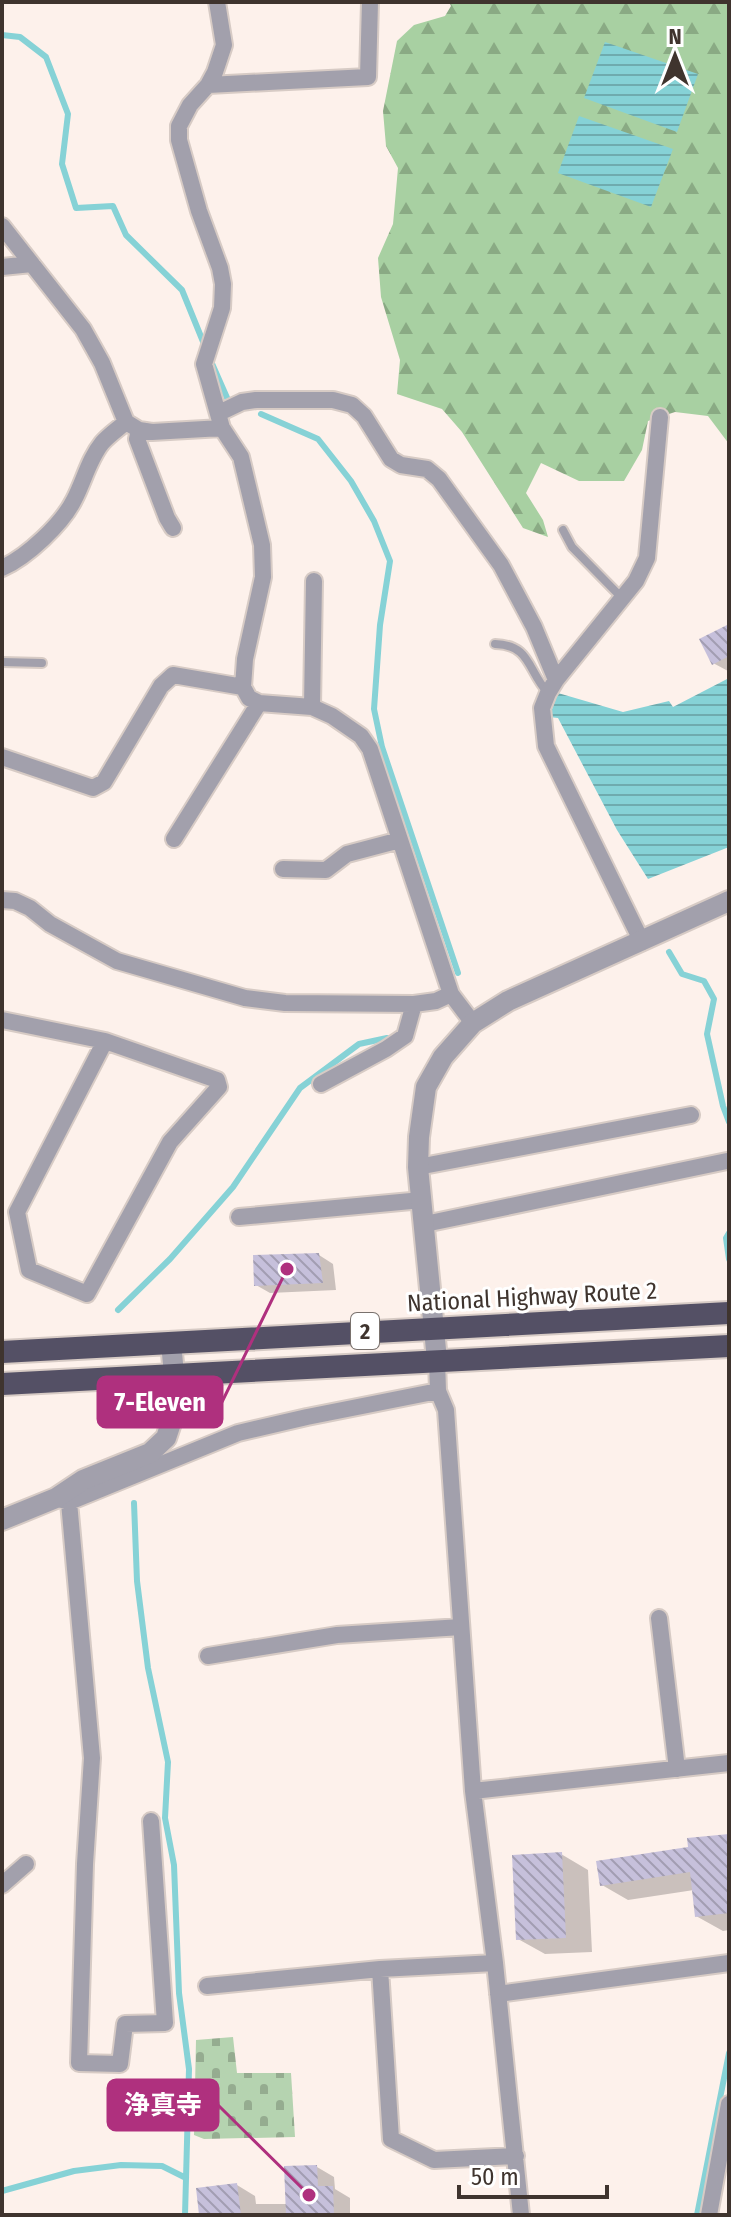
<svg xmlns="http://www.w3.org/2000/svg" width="731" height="2217" font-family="'Fira Sans Condensed','Noto Sans JP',sans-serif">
<defs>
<pattern id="forest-firs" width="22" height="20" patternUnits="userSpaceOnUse" patternTransform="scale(2)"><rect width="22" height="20" fill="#a8d0a2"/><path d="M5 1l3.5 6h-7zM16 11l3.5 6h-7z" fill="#8aaa84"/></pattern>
<pattern id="cemetery-stones" width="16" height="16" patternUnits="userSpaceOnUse" patternTransform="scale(2)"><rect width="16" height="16" fill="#b5d3b0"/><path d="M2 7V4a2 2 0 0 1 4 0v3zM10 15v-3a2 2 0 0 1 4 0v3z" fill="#95ac90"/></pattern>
<pattern id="water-rules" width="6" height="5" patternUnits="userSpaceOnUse" patternTransform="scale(2)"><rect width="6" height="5" fill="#86d2d6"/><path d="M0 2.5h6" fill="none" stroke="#6fabae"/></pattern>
<pattern id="building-back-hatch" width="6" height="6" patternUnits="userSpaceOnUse" patternTransform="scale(2)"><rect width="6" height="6" fill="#c6c0db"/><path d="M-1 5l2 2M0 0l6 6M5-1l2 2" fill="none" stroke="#a29db2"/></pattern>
</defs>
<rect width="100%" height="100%" fill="#fdf1eb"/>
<!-- forest -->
<path fill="url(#forest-firs)" d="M449,2H729V444L708,416L675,412L648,421L642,450L624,481H579L541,463L526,493L543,520L548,537L523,528L462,432L442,409L397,394L400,360L381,297L378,258L393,224L398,168L386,146L383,111L397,41L414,25L445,16L451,6Z"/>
<!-- cemetery -->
<path fill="url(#cemetery-stones)" d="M233,2037L237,2073H291L295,2137L204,2139L194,2135L196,2040Z"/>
<!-- water -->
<path fill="url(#water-rules)" d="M605,42L698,74L677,132L584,98Z
M579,116L673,149L651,207L558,173Z
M729,678V847L648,879L617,830L558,718L549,717L558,693L623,712L669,701L673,707Z"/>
<!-- shadow -->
<path fill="#0003" d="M729,627V671H728L713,663Z
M319,1255L333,1264L336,1290L270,1293L256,1285Z
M729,1836V1930L723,1931L696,1916L694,1890L628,1900L602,1885L690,1848Z
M561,1854L588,1870L592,1952L545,1954L518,1939Z
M317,2167L334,2177L335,2189L350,2198V2215H201L237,2185L255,2196L256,2204H287Z"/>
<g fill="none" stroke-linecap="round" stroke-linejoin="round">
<!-- stream -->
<path stroke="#86d2d6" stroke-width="6" d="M2,35L20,37L46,57L68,114L62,164L76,208L113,206L126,235L182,290L206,349
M210,359L228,400
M261,414L318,439L351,481L374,521L390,561L380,625L374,709L382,747L458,973
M669,952L682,974L704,981L714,999L707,1034L723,1106L729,1122
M729,1233L726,1238L729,1259
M118,1310L170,1259L233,1187L300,1088L359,1044L387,1038
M134,1503L137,1581L148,1668L168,1762L165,1818L174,1865L179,1993L189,2069L185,2215
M2,2191L74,2171L121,2165L162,2166L186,2178
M697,2215L729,2053"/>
</g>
<!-- building -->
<path fill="url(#building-back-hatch)" d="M729,624V656L712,665L699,639Z
M319,1253L323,1283L254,1286L253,1255Z
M729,1834V1913L695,1917L690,1872L600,1886L596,1861L688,1847L687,1838Z
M562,1852L566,1938L516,1940L512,1855Z
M317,2165L318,2186H333L334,2215H286L284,2166Z
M237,2183L241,2215H199L196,2188Z"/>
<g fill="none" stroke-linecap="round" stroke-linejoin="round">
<defs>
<path id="service" d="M563,530L572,547L622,598
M495,644C531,645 527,670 548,693
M2,662L42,663"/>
<path id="minor" d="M217,2L224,45L215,72L208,85L190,105L179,126V140L199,211L220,268L223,284L222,308L204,364L222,428L241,457L262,545L263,577L245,659L243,687L249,698L259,703L312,707L332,716L361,736L370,749L451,994L473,1023
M208,85L368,77L370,2
M2,226L83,329L102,363L126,422L139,430L152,432L222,428
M2,267L32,264
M219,413L242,402L256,400H333L352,405L364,416L391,459L401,465L427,469L439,479L501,565L534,627L556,680
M139,430L137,439L167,518L173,528
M2,568C27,557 62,524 74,500C84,481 89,459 102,443C109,435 118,429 126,422
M312,707L314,581
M2,757L93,788L104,782L161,686L173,675L243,687
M174,839L259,703
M283,869L326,870L347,854L400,840
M2,900L15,901L30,908L50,924L117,961L245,998L285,1003L414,1004L436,1001L451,994
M642,942L546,746L542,708L548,693L556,680L636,581L647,558L660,417
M2,1020L105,1041L217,1080L219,1087L170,1142L87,1294L29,1270L17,1212L105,1041
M321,1084L386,1049L405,1036L414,1004
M418,1167L691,1115
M239,1217L422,1200
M425,1224L727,1161
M437,1360L438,1391L446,1410L473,1791L495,1963L521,2215
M56,1498L69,1502L92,1758L85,1864L79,2063L120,2064L125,2024L165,2023L151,1821
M69,1502L238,1433L307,1417L438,1391
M659,1618L677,1769
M208,1656L337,1635L461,1627
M473,1791L729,1763
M2,1885L26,1864
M380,1969L391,2139L434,2160L516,2156
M207,1986L380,1969L495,1963
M498,1994L729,1963
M709,2215L729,2104"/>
<path id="tertiary" d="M437,1360L418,1167L419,1137L426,1087L443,1057L473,1023L508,1001L729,901
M2,1520L56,1498L83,1480L150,1453L166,1438L177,1405L171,1343"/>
<path id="trunk" d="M2,1352L729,1313
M2,1384L729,1346"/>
</defs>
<!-- service casing -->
<use href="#service" stroke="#d7cbc5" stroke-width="12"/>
<!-- minor casing -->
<use href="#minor" stroke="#d7cbc5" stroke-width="20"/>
<!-- tertiary casing -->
<use href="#tertiary" stroke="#d7cbc5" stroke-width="24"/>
<!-- trunk casing -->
<use href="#trunk" stroke="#d7cbc5" stroke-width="26"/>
<!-- service -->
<use href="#service" stroke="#a2a0ac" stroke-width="8"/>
<!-- minor -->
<use href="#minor" stroke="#a2a0ac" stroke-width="16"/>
<!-- tertiary -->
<use href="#tertiary" stroke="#a2a0ac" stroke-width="20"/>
<!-- trunk -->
<use href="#trunk" stroke="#545065" stroke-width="22"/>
</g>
<g text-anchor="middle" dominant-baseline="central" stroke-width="6" stroke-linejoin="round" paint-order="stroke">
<!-- shield labels -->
<rect fill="#fff" stroke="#79716d" stroke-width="2" x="351" y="1313" width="28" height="36" rx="6"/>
<g font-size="22" font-weight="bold" fill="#3f342e">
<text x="365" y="1331">2</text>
</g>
<!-- street labels -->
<g font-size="24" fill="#3f342e" stroke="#fff">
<text transform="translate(532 1297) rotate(-3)">National Highway Route 2</text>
</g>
</g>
<!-- callouts -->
<path fill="none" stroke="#af307e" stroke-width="3" d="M287 1269L222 1402M309 2195L218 2105"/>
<g fill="#af307e" stroke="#fff" stroke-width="3">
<circle cx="287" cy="1269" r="8"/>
<circle cx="309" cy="2195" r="8"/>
</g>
<g fill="#af307e" stroke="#af307e" stroke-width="3">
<rect x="98" y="1377" width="124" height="50" rx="8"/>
<rect x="108" y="2080" width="110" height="50" rx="8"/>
</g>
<g font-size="26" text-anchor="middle" font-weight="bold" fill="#fff">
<text x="160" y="1411">7-Eleven</text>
<text x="163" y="2114">浄真寺</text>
</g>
<!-- border -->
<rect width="731" height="2217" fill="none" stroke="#3f342e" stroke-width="8"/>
<!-- north arrow -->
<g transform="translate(675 56)" stroke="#ffffff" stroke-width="6" paint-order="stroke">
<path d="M0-6L14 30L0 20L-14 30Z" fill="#3f342e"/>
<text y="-12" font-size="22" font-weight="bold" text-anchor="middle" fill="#3f342e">N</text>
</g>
<!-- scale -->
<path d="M459 2185v12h148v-12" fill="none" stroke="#3f342e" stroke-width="4"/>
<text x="471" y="2185" font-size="24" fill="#3f342e" stroke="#ffffff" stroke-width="6" paint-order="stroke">50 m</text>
</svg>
